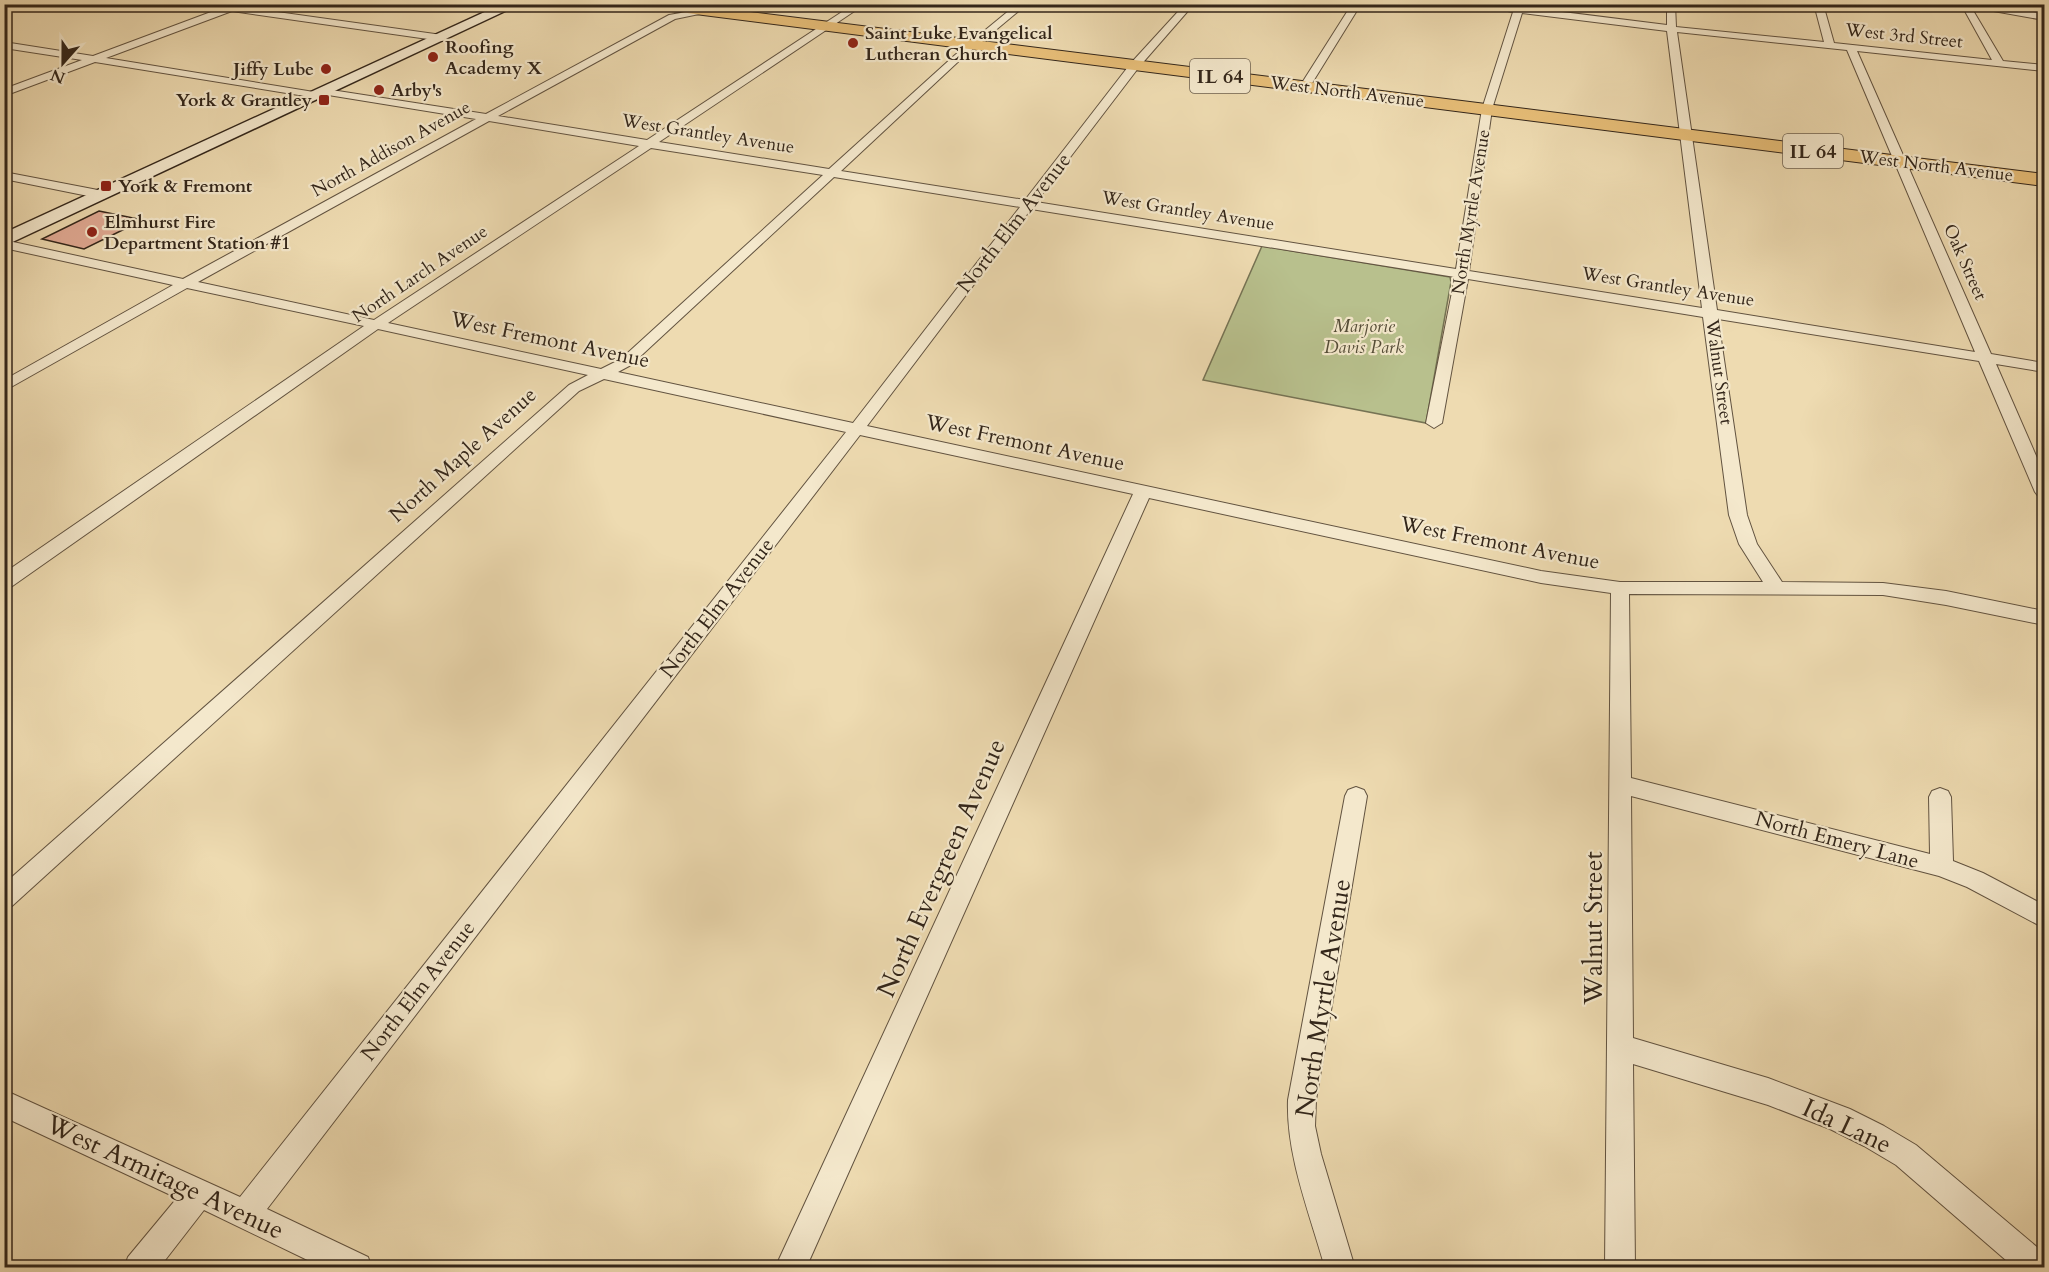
<svg xmlns="http://www.w3.org/2000/svg" width="2049" height="1272" font-family="Cardo,serif">
<rect width="100%" height="100%" fill="#eedbb1"/>
<filter id="stains"><feTurbulence type="fractalNoise" baseFrequency=".00333" numOctaves="4"/><feColorMatrix values="0 0 0 0 .2 0 0 0 0 .09 0 0 0 0 .02 0 0 0 .5 -.17"/></filter>
<radialGradient id="worn" r=".72"><stop offset=".6" stop-color="#630" stop-opacity="0"/><stop offset="1" stop-color="#630" stop-opacity=".3"/></radialGradient>
<!-- green -->
<path fill="#b8c08d" stroke="#767354" stroke-width="1.5" d="M1262,246L1450,277L1451,282L1426,423L1203,380Z"/>
<!-- building -->
<path fill="#e1aa94" stroke="#33261a" stroke-width="1.5" d="M99,211L143,220L84,249L42,239Z"/>
<g fill="none" stroke-linecap="round" stroke-linejoin="round">
<defs>
<path id="street" d="M197,4H246L242,7L442,35L447,38L442,41L232,11L106,58L320,93L325,89L486,114L669,15L704,9V13L675,19L498,116L647,140L854,4H865L659,142L829,169L955,55L1017,4H1027L961,59L841,171L1025,200L1131,63L1185,4H1194L1139,67L1036,202L1456,269L1482,109L1513,12L1470,4L1515,6L1524,4L1523,7L1667,25V4H1675L1676,27L1824,42L1814,4H1823L1834,43L1992,60L1961,4H1989L2044,14V20L1971,7L2003,61L2044,65V71L1857,51L1991,354L2044,363V372L1996,364L2044,474V497L2038,496L2035,492L1979,361L1718,319L1747,515L1757,544L1782,582L1883,583L1946,591L2044,611V625L1946,605L1883,595L1629,594L1631,778L1930,854L1929,797L1932,791L1940,788L1948,791L1951,797L1953,861L1983,873L2044,905V928L1967,887L1939,876L1631,796L1633,1038L1768,1078L1850,1109L1884,1126L1916,1145L2044,1253V1268H2015L1896,1165L1864,1146L1830,1129L1768,1105L1633,1064L1635,1268H1605L1611,593L1541,583L1149,498L806,1268H775L1133,494L860,435L267,1209L368,1257L372,1268H324L204,1210L159,1268H124L128,1257L177,1198L4,1117V1090L240,1197L846,432L604,379L579,391L12,906L4,909V884L569,385L588,375L378,329L11,587L4,588V573L364,326L187,288L4,391V380L173,285L4,248V240L183,279L476,119L322,94L317,98L95,62L4,96V89L82,60L4,48V42L93,56L219,9ZM1522,13L1667,31L1702,308L1469,271L1492,109ZM1677,32L1847,50L1975,352L1717,310ZM489,121L639,146L374,320L198,282ZM651,148L823,175L621,359L601,369L388,323ZM834,177L1020,207L853,423L618,372L631,365ZM1031,209L1455,277L1426,423L1434,428L1442,423L1468,279L1703,317L1729,515L1739,544L1763,582H1620L1541,571L867,426Z
M1352,4H1361L1309,88H1301L1300,86Z
M4,172L103,191L109,195L103,199L4,179Z
M1356,787L1364,790L1367,796L1316,1100L1315,1126L1321,1154L1355,1268H1325C1310,1214 1286,1156 1288,1100L1345,796L1348,790Z"/>
<path id="secondary" d="M502,4H520L4,246V233Z"/>
<path id="primary" d="M641,4H687L2044,174V186L648,8Z"/>
</defs>
<!-- street casing -->
<use href="#street" stroke="#625340" stroke-width="2"/>
<!-- secondary casing -->
<use href="#secondary" stroke="#33261a" stroke-width="3"/>
<!-- primary casing -->
<use href="#primary" stroke="#33261a" stroke-width="2"/>
<!-- street -->
<use href="#street" fill="#f4e8cc" fill-rule="evenodd"/>
<!-- secondary -->
<use href="#secondary" fill="#f4e8cc" fill-rule="evenodd"/>
<!-- primary -->
<use href="#primary" fill="#e7be78" fill-rule="evenodd"/>
</g>
<!-- markers -->
<g fill="#8f2418" stroke="#f4e8cc" stroke-width="2">
<circle cx="853" cy="43" r="6"/>
<circle cx="433" cy="57" r="6"/>
<circle cx="326" cy="69" r="6"/>
<circle cx="379" cy="90" r="6"/>
<rect x="318" y="94" width="12" height="12" rx="3"/>
<rect x="100" y="180" width="12" height="12" rx="3"/>
<circle cx="92" cy="232" r="6"/>
</g>
<g text-anchor="middle" dominant-baseline="central" stroke-width="4.5" stroke-linejoin="round" paint-order="stroke">
<!-- far-poi labels -->
<g font-size="18" font-weight="bold" fill="#33261a" stroke="#f4e8cc" text-anchor="start">
<text x="865" y="33">Saint Luke Evangelical<tspan x="865" dy="21">Lutheran Church</tspan></text>
<text x="445" y="47">Roofing<tspan x="445" dy="21">Academy X</tspan></text>
<text x="314" y="69" text-anchor="end">Jiffy Lube</text>
<text x="391" y="90">Arby's</text>
<text x="312" y="100" text-anchor="end">York &amp; Grantley</text>
<text x="118" y="186">York &amp; Fremont</text>
<text x="104" y="222">Elmhurst Fire<tspan x="104" dy="21">Department Station #1</tspan></text>
</g>
<!-- far-street labels -->
<g font-size="18" fill="#33261a" stroke="#f4e8cc">
<text transform="translate(1904 36) rotate(6)">West 3rd Street</text>
<text transform="translate(1347 92) rotate(7)">West North Avenue</text>
<text transform="translate(708 134) rotate(9)">West Grantley Avenue</text>
<text transform="translate(391 149) rotate(-29)">North Addison Avenue</text>
<text transform="translate(1936 166) rotate(7)">West North Avenue</text>
<text transform="translate(1188 211) rotate(9)">West Grantley Avenue</text>
<text transform="translate(1471 212) rotate(-81)">North Myrtle Avenue</text>
<text transform="translate(1965 262) rotate(66)">Oak Street</text>
<text transform="translate(420 274) rotate(-34)">North Larch Avenue</text>
<text transform="translate(1668 287) rotate(9)">West Grantley Avenue</text>
<text transform="translate(1719 372) rotate(82)">Walnut Street</text>
</g>
<!-- far-park labels -->
<g font-size="18" font-style="italic" fill="#544c37" stroke="#f4e8cc">
<text x="1364" y="326">Marjorie<tspan x="1364" dy="21">Davis Park</tspan></text>
</g>
<!-- shield labels -->
<g fill="#f4e8cc" stroke="#6d604f" stroke-width="1.5">
<rect x="1190" y="59" width="60" height="34" rx="4.5"/>
<rect x="1783" y="134" width="60" height="34" rx="4.5"/>
</g>
<g font-size="20" font-weight="bold" fill="#33261a">
<text x="1220" y="76">IL 64</text>
<text x="1813" y="151">IL 64</text>
</g>
<!-- street labels -->
<g font-size="21" fill="#33261a" stroke="#f4e8cc">
<text transform="translate(1014 223) rotate(-52)">North Elm Avenue</text>
<text transform="translate(550 340) rotate(12)">West Fremont Avenue</text>
<text transform="translate(1025 443) rotate(12)">West Fremont Avenue</text>
<text transform="translate(463 455) rotate(-42)">North Maple Avenue</text>
<text transform="translate(1500 543) rotate(11)">West Fremont Avenue</text>
<text transform="translate(717 608) rotate(-52)">North Elm Avenue</text>
<text transform="translate(1837 840) rotate(15)">North Emery Lane</text>
<text transform="translate(418 991) rotate(-52)">North Elm Avenue</text>
</g>
<!-- near-street labels -->
<g font-size="26" fill="#33261a" stroke="#f4e8cc">
<text transform="translate(941 868) rotate(-66)">North Evergreen Avenue</text>
<text transform="translate(1593 928) rotate(-90)">Walnut Street</text>
<text transform="translate(1323 998) rotate(-81)">North Myrtle Avenue</text>
<text transform="translate(1847 1126) rotate(25)">Ida Lane</text>
<text transform="translate(165 1177) rotate(25)">West Armitage Avenue</text>
</g>
</g>
<!-- margin -->
<rect width="2049" height="1272" fill="none" stroke="#eedbb1" stroke-width="24"/>
<rect x="6" y="6" width="2037" height="1260" fill="none" stroke="#33261a" stroke-width="3"/>
<rect x="12" y="12" width="2025" height="1248" fill="none" stroke="#33261a" stroke-width="1.5"/>
<!-- north arrow -->
<g transform="translate(63 63) rotate(201)" stroke="#f4e8cc" stroke-width="4.5" paint-order="stroke">
<path d="M0-4.5L10 22L0 15L-10 22Z" fill="#33261a"/>
<text y="-9" font-size="16" font-weight="bold" text-anchor="middle" fill="#33261a">N</text>
</g>
<rect width="100%" height="100%" filter="url(#stains)"/>
<rect width="100%" height="100%" fill="url(#worn)"/>
</svg>
